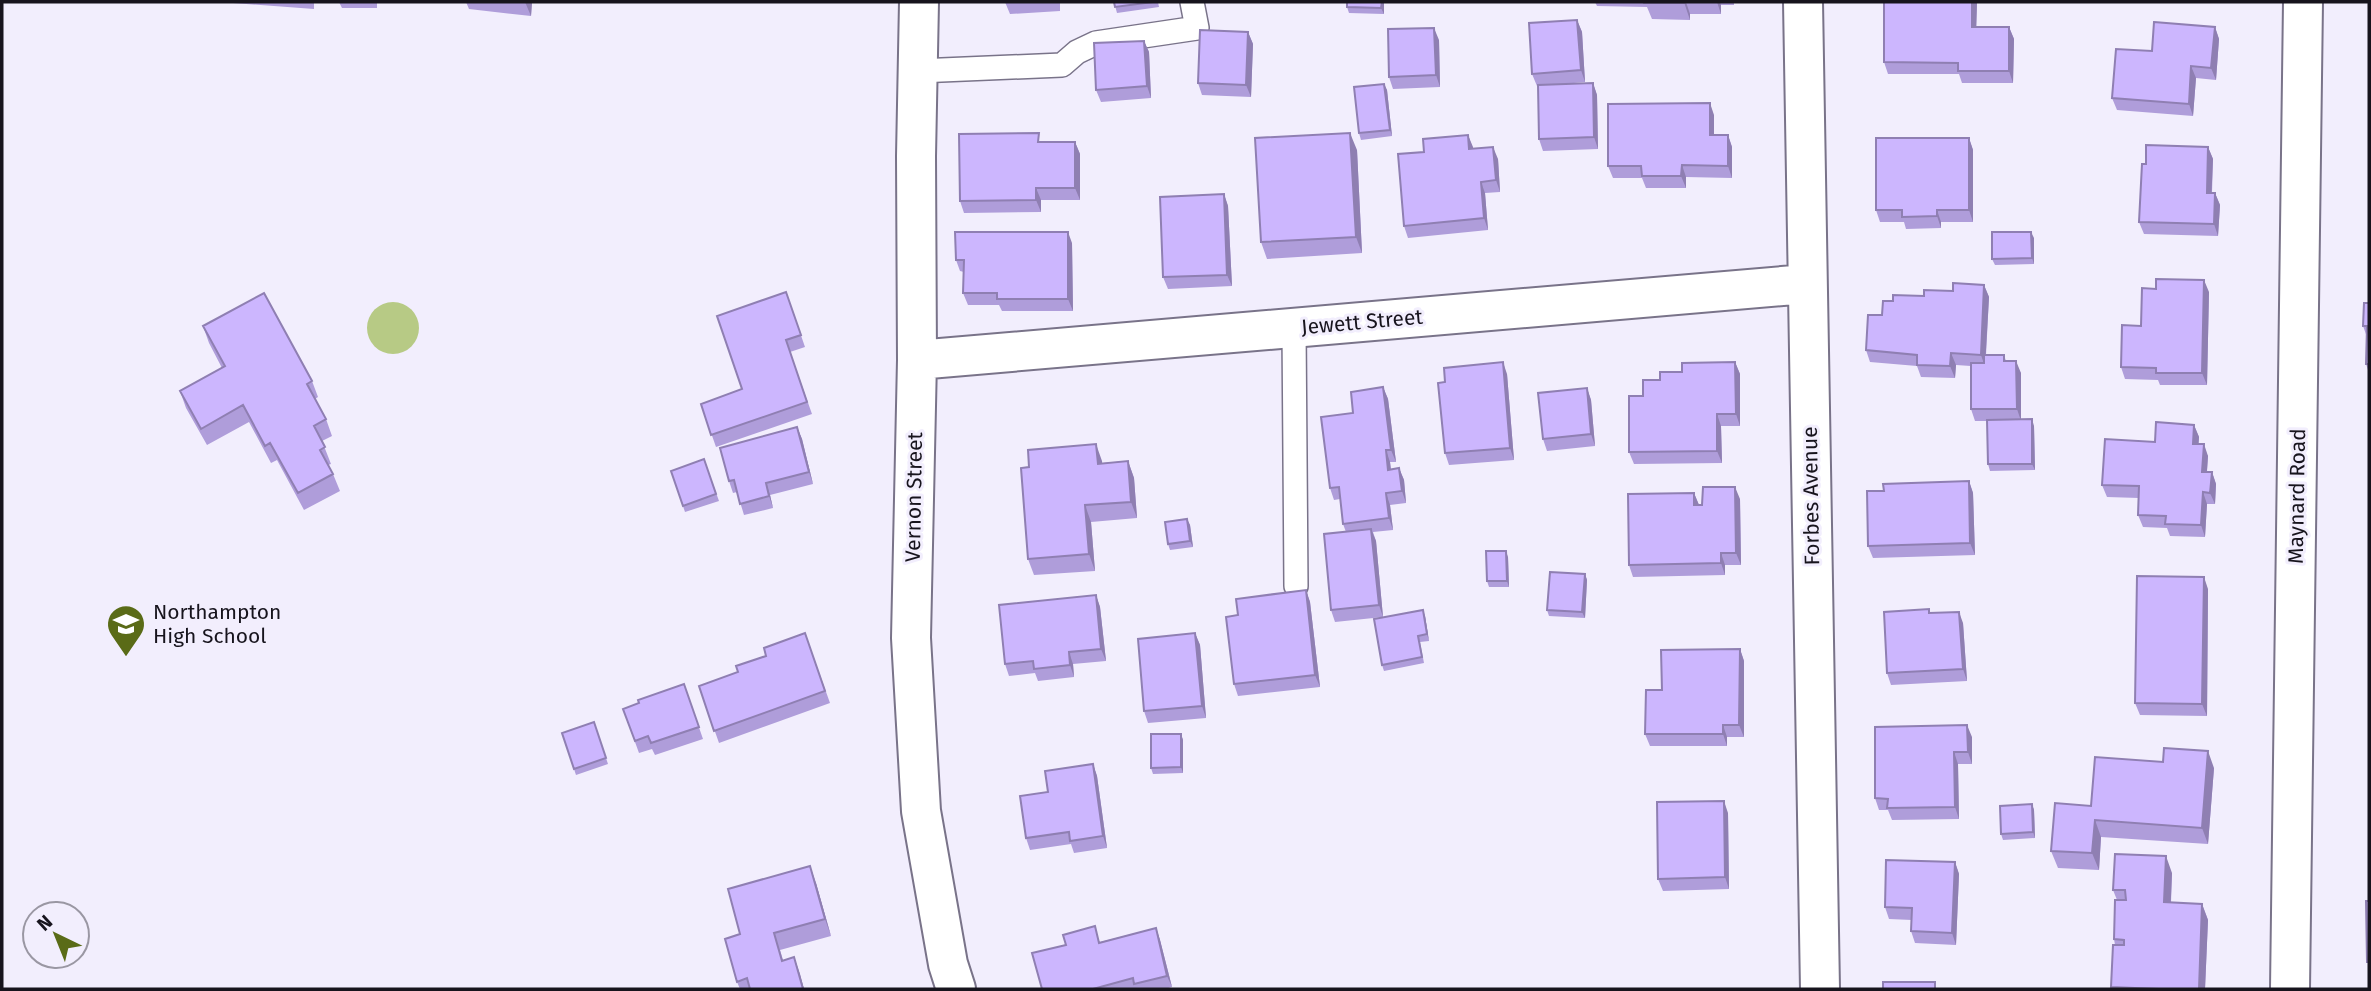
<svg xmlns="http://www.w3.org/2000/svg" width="2371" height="991" font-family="'Fira Sans',sans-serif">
<rect width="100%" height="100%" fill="#f2eefd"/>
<!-- green -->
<path fill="#b7ca85" d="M367 328a26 26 0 1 1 52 0a26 26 0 1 1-52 0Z"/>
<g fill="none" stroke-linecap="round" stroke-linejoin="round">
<defs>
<path id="lane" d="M918,71L1062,65L1077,52L1096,43L1197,28L1192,2
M1294,328L1296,586"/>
<path id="street" d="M919,2L916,156L917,360L911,638L921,811L948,964L956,989
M1803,2L1820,989
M917,360L1806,284
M2290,989L2303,2"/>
</defs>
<!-- lane casing -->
<use href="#lane" stroke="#797389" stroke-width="26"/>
<!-- street casing -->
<use href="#street" stroke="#797389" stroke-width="42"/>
<!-- lane -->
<use href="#lane" stroke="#fff" stroke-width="23"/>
<!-- street -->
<use href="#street" stroke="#fff" stroke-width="38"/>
</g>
<!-- wall -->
<path fill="#af9dda" d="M220,2H314V9Z
M339,2H377V8H342Z
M466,2H532L531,16L469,9Z
M1005,2H1060V11L1010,14Z
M1114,2H1158L1159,7L1117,13Z
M1347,2H1384V14L1349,13L1347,7Z
M1595,2H1734V5H1721V14H1690V20L1652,19L1647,7L1597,6Z
M1977,2L1976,27H2009L2014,39L2013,83H1962L1959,74H1888L1884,62Z
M1577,20L1582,32L1585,82L1563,84L1593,83L1597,95L1598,149L1543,151L1539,139L1538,86H1537L1532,74Z
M2215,27L2219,39L2216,80L2196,78L2193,116L2117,110L2112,98L2152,51Z
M1248,32L1253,44L1251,97L1202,95L1198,83Z
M1439,40L1440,87L1393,89L1389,77Z
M1144,41L1149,52L1151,98L1101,102L1096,90Z
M1384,84L1387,90L1392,136L1361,140L1359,133Z
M1714,115V135H1728L1732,147V178L1686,177V188H1646L1642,178H1613L1608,166Z
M1468,135L1473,149L1498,159L1500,192L1485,193L1488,230L1408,238L1404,226L1424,152Z
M1969,138L1973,150V222H1941V228L1906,229L1904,222H1880L1876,210Z
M1042,142H1075L1080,154V200H1041V212L964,213L960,201Z
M2208,147L2213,159L2212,193H2215L2220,205L2218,236L2144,234L2139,222L2146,164Z
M1357,150L1362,253L1267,259L1261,242Z
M1224,194L1228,206L1232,286L1168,289L1163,277Z
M2034,238V264L1995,265L1992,259Z
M1072,243L1073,311H1002L999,305H968L963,293L964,272L960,271L956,260Z
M1984,285L1989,297L1986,355H2004L2006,361L2021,373V420L2034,426L2035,470L1990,471L1988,464L1987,421H1975L1971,409V366L1956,365L1955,378L1921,377L1917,366L1870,362L1866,350L1882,315L1893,301L1953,291Z
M786,292L805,347L790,352L812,414L716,447L701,404L742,389Z
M2209,292L2207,385H2160L2158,380L2125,379L2121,367L2141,326Z
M2369,303V373L2366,364L2367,337L2363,326Z
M203,326L312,381L318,397L315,399L326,419L332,436L322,441L331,464L328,465L333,474L340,491L304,510L277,460L271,463L249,422L207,445L186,408L180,391L222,368L209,343Z
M1735,362L1740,374V426H1721L1722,463L1634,464L1629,452L1643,396L1660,380L1682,372Z
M1507,374L1514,460L1449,465L1445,453Z
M1383,387L1388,399L1396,462H1390L1391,469L1399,468L1404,480L1406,503L1390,505L1393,530L1373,532L1376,541L1383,617L1335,622L1331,610L1346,532L1343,524L1340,499L1334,500L1330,488L1353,413Z
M1587,388L1591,400L1595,446L1547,451L1543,439Z
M2194,425L2199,437L2198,444L2208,456L2207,472H2212L2216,484L2215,504H2207L2205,537L2170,536L2167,528L2143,527L2138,515L2139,498L2107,497L2102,485L2155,442Z
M797,427L802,439L813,484L770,495L773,508L744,515L737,492L733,493L729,481Z
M704,459L719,501L685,512L671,471Z
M1102,461V463L1128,461L1134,478L1137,518L1091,522L1095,571L1034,575L1028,559Z
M1969,481L1973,493L1975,555L1873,558L1868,546L1884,491Z
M1694,493L1699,505L1740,499L1741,565H1725V575L1633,577L1629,565Z
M1187,519L1190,525L1193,547L1170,550L1168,544Z
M1508,557L1509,587H1489L1487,581Z
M1585,574L1587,580L1585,618L1549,616L1547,610Z
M2208,589L2207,716L2140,715L2135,703Z
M1306,590L1310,602L1320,687L1238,696L1234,684L1238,615Z
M1096,595L1100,607L1106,661L1073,664L1074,677L1038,681L1035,673L1009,676L1005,664Z
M1930,613L1963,623L1967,681L1891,685L1887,673Z
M1425,616L1429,641L1420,642L1424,663L1384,671L1382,665Z
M805,633L830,703L719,743L699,686L738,672Z
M1195,633L1200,645L1206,718L1148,723L1144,711Z
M1740,649L1744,661V737H1727V746H1650L1645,734L1662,690Z
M684,684L703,739L655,755L652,749L639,753L623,709L639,703Z
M594,722L608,764L576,775L562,733Z
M1181,734L1183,740V773L1153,774L1151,768Z
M1972,737V764H1958L1959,819L1892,820L1888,810H1879L1875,798Z
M1093,764L1097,776L1107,848L1074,853L1071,844L1030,850L1026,838L1048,792Z
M2214,768L2208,844L2101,837L2099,870L2058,868L2051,851L2091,806Z
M2032,804L2034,810L2035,838L2003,840L2001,834Z
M1728,813L1729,889L1663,891L1658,879Z
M1955,862L1959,874L1956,945L1915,943L1911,931L1912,920L1889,919L1885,907Z
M2172,873L2171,903L2202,904L2208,920L2205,989H2112L2115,945L2114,939L2117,900L2113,890Z
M816,883L831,936L780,950L783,960L794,957L804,989H740L737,982L740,934Z
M1156,928L1160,940L1172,987L1165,989H1042L1100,942Z"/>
<!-- shaded-wall -->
<path fill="#8f7fb2" d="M525,2H532L531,16Z
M1382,2H1384V14L1381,8Z
M1684,2H1686L1690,14V20Z
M1717,2H1720L1721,5V14Z
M1972,2H1977L1976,39L1972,27Z
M1577,20L1582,32L1585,82L1581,70Z
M2009,27L2014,39L2013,83L2009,71Z
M2215,27L2219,39L2216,80L2211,68Z
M1434,28L1439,40L1440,87L1436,75Z
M1248,32L1253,44L1251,97L1246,85Z
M1144,41L1149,52L1151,98L1147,86Z
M2191,66L2196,78L2193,116L2189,104Z
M1593,83L1597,95L1598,149L1594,137Z
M1384,84L1387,90L1392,136L1390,130Z
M1710,103L1714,115V147L1710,135Z
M1350,133L1357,150L1362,253L1356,237Z
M1468,135L1473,147L1474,161L1469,149Z
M1728,135L1732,147V178L1728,166Z
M1969,138L1973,150V222L1969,210Z
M1075,142L1080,154V200L1075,188Z
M1493,147L1498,159L1500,192L1496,180Z
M2208,147L2213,159L2211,205L2207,193Z
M1682,165L1686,177V188L1681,176Z
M1481,182L1485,193L1488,230L1484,218Z
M1036,188L1041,200V212L1036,200Z
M2215,193L2220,205L2218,236L2214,224Z
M1224,194L1228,206L1232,286L1227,275Z
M1937,210L1941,222V228L1937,216Z
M1068,232L1072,243L1073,311L1068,299Z
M2031,232L2034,238V264L2032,258Z
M2204,280L2209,292L2207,385L2202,373Z
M1984,285L1989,297L1985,367L1981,355Z
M1951,353L1956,365L1955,378L1950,366Z
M2016,361L2021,373V421L2017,409Z
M1503,362L1507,374L1514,460L1510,448Z
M1735,362L1740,374V426L1736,414Z
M1383,387L1388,399L1396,462L1391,450Z
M1587,388L1591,400L1595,446L1591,434Z
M1717,414L1721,426L1722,463L1717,451Z
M2032,419L2034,426L2035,470L2032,464Z
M2194,425L2199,437L2198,456L2193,444Z
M797,427L802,439L813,484L809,472Z
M1096,444L1102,461L1104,480L1098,464Z
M2204,444L2208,456L2206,483L2202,472Z
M1386,450L1390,462L1392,482L1388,470Z
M1128,461L1134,478L1137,518L1131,502Z
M1399,468L1404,480L1406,503L1402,491Z
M2212,472L2216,484L2215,504L2210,493Z
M1969,481L1973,493L1975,555L1970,543Z
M766,483L770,495L773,508L769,496Z
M1735,487L1740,499L1741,565L1736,553Z
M2203,492L2207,504L2205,537L2201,525Z
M1386,493L1390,505L1393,530L1389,518Z
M1694,493L1699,505H1694Z
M1085,505L1091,522L1095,571L1089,554Z
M1187,519L1190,525L1193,547L1190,541Z
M1371,529L1376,541L1383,617L1379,605Z
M1506,551L1508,557L1509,587L1507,581Z
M1721,553L1725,565V575L1721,563Z
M1585,574L1587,580L1585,618L1582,612Z
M2204,577L2208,589L2207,716L2202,704Z
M1306,590L1310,602L1320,687L1315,675Z
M1096,595L1100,607L1106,661L1101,649Z
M1423,610L1425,616L1429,641L1427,634Z
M1959,612L1963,623L1967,681L1963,669Z
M1195,633L1200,645L1206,718L1202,706Z
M1740,649L1744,661V737L1739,725Z
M1069,652L1073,664L1074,677L1070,665Z
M1723,725L1727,737V746L1723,734Z
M1967,725L1972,737V764L1968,752Z
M1181,734L1183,740V773L1181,767Z
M2208,751L2214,768L2208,844L2202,828Z
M1954,752L1958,764L1959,819L1955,807Z
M1093,764L1097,776L1107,848L1103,836Z
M1724,801L1728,813L1729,889L1725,877Z
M2032,804L2034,810L2035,838L2033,832Z
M2095,820L2101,837L2099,870L2092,853Z
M2166,856L2172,873L2170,919L2164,902Z
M1955,862L1959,874L1956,945L1952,933Z
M810,866L816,883L831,936L825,919Z
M2202,904L2208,920L2205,989H2199Z
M1156,928L1160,940L1172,987L1167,976Z
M794,957L800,974L804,989H803Z"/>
<!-- building -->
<path fill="#ccb6fe" stroke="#8f7fb2" stroke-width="2" d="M1114,2H1153L1115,7Z
M1347,2H1382L1381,8L1347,7Z
M1646,2H1684V3H1645Z
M1884,2H1972V27H2009V71H1958V63L1884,62Z
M1577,20L1581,70L1532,74L1529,23Z
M2154,22L2215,27L2211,68L2191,66L2189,104L2112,98L2116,49L2152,51Z
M1434,28L1436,75L1389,77L1388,29Z
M1200,30L1248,32L1246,85L1198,83Z
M1144,41L1147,86L1096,90L1094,43Z
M1593,83L1594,137L1539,139L1538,85Z
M1384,84L1390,130L1359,133L1354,87Z
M1710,103V135H1728V166L1682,165L1681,176H1642L1641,166H1608V104Z
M1039,133L1038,142H1075V188H1036V200L960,201L959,134Z
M1350,133L1356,237L1261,242L1255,138Z
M1468,135L1469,149L1493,147L1496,180L1481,182L1484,218L1404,226L1398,154L1424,152L1423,139Z
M1876,138H1969V210H1937V216L1902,217V210H1876Z
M2146,145L2208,147L2207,193H2215L2214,224L2139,222L2142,164H2146Z
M1224,194L1227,275L1163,277L1160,197Z
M955,232H1068V299H997V293H963L964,260H956Z
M1992,232H2031L2032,258L1992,259Z
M2156,279L2204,280L2202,373H2156V368L2121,367L2122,325L2141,326L2142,288L2156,289Z
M1953,283L1984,285L1981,355L1951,353L1950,366L1917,365V355L1866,350L1868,315H1882L1883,301H1893V295L1924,296V290L1953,291Z
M786,292L801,335L786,340L807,402L711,435L701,404L742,389L717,316Z
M264,293L312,381L307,384L326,419L314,426L325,447L320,450L333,474L298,493L270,443L265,446L243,405L201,429L180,391L225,366L203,326Z
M2364,303H2369V364H2366L2367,326H2363Z
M1984,355H2004V361H2016L2017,409H1971V363H1984Z
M1503,362L1510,448L1445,453L1438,383L1445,382L1444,368Z
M1735,362L1736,414H1717V451L1629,452V396H1643V380H1660V372H1682V363Z
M1383,387L1391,450H1386L1388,470L1399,468L1402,491L1386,493L1389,518L1343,524L1339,487L1330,488L1321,417L1353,413L1351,392Z
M1587,388L1591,434L1543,439L1538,393Z
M2032,419V464H1988L1987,420Z
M2156,422L2194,425L2193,444H2204L2202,472H2212L2210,493L2203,492L2201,525L2165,524L2166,516L2138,515L2139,486L2102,485L2105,439L2155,442Z
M797,427L809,472L766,483L769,496L740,504L734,480L729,481L720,448Z
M1096,444L1098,464L1128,461L1131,502L1085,505L1089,554L1028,559L1021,468L1029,467L1028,450Z
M704,459L716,494L683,506L671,471Z
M1969,481L1970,543L1868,546L1867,491H1884L1883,484Z
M1703,487H1735L1736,553H1721V563L1629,565L1628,494L1694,493V505H1702Z
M1187,519L1190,541L1168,544L1165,522Z
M1371,529L1379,605L1331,610L1324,534Z
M1486,551H1506L1507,581H1487Z
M1550,572L1585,574L1582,612L1547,610Z
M2137,576L2204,577L2202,704L2135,703Z
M1306,590L1315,675L1234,684L1226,617L1238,615L1236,599Z
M1096,595L1101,649L1069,652L1070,665L1034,669L1033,661L1005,664L999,605Z
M1929,609V613L1959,612L1963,669L1887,673L1884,612Z
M1423,610L1427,634L1418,636L1422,657L1382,665L1374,619Z
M805,633L825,691L714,731L699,686L738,672L736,666L766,656L764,648Z
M1195,633L1202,706L1144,711L1138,639Z
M1740,649L1739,725H1723V734H1645L1646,690H1662L1661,650Z
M684,684L699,727L651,743L648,736L635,741L623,709L639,703L638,700Z
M594,722L606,758L574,769L562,733Z
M1967,725L1968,752H1954L1955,807L1887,808L1888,799L1875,798V727Z
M1151,734H1181V767L1151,768Z
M2164,748L2208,751L2202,828L2095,820L2092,853L2051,851L2055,803L2091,806L2095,757L2163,762Z
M1093,764L1103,836L1070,841L1069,832L1026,838L1020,796L1048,792L1045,771Z
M1724,801L1725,877L1658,879L1657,802Z
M2032,804L2033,832L2001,834L2000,806Z
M2115,854L2166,856L2164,902L2202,904L2199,989H2159L2111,987L2113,945H2124V940L2114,939L2115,900H2126L2125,890H2113Z
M1886,860L1955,862L1952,933L1911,931L1912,908L1885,907Z
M810,866L825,919L774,933L782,961L794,957L803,989H750L747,978L737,982L725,939L740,934L728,889Z
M2366,901H2369V962H2367Z
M1095,926L1099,943L1156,928L1167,976L1134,984L1133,978L1093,989H1042L1032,953L1066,945L1063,935Z
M1883,982H1935V989H1883Z"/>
<!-- icons -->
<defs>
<symbol id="school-pin" viewBox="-11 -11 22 30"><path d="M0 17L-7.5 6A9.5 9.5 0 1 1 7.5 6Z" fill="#5a6b17" stroke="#f2eefd"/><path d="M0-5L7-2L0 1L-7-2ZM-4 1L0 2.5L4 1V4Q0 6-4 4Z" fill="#fff"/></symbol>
</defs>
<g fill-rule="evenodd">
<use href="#school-pin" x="104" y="602" width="44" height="60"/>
</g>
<g text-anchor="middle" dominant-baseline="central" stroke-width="6" stroke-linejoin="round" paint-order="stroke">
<!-- street labels -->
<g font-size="21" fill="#17141d" stroke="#f2eefd">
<text transform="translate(1362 322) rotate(-5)">Jewett Street</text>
<text transform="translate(1811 496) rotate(-91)">Forbes Avenue</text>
<text transform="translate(2297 496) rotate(-89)">Maynard Road</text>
<text transform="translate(914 497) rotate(-89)">Vernon Street</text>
</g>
<!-- poi labels -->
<g font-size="21" fill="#17141d" stroke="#f2eefd" text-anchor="start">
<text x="153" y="612">Northampton<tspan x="153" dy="24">High School</tspan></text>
</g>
</g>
<!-- border -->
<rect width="2371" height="991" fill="none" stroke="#17141d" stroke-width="7"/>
<!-- north arrow -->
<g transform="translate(56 935) rotate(317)"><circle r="33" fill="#f2eefd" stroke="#9a97a3" stroke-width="2"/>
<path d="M0-5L12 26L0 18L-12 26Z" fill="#5a6b17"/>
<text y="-10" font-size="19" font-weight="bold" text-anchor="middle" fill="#17141d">N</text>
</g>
</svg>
